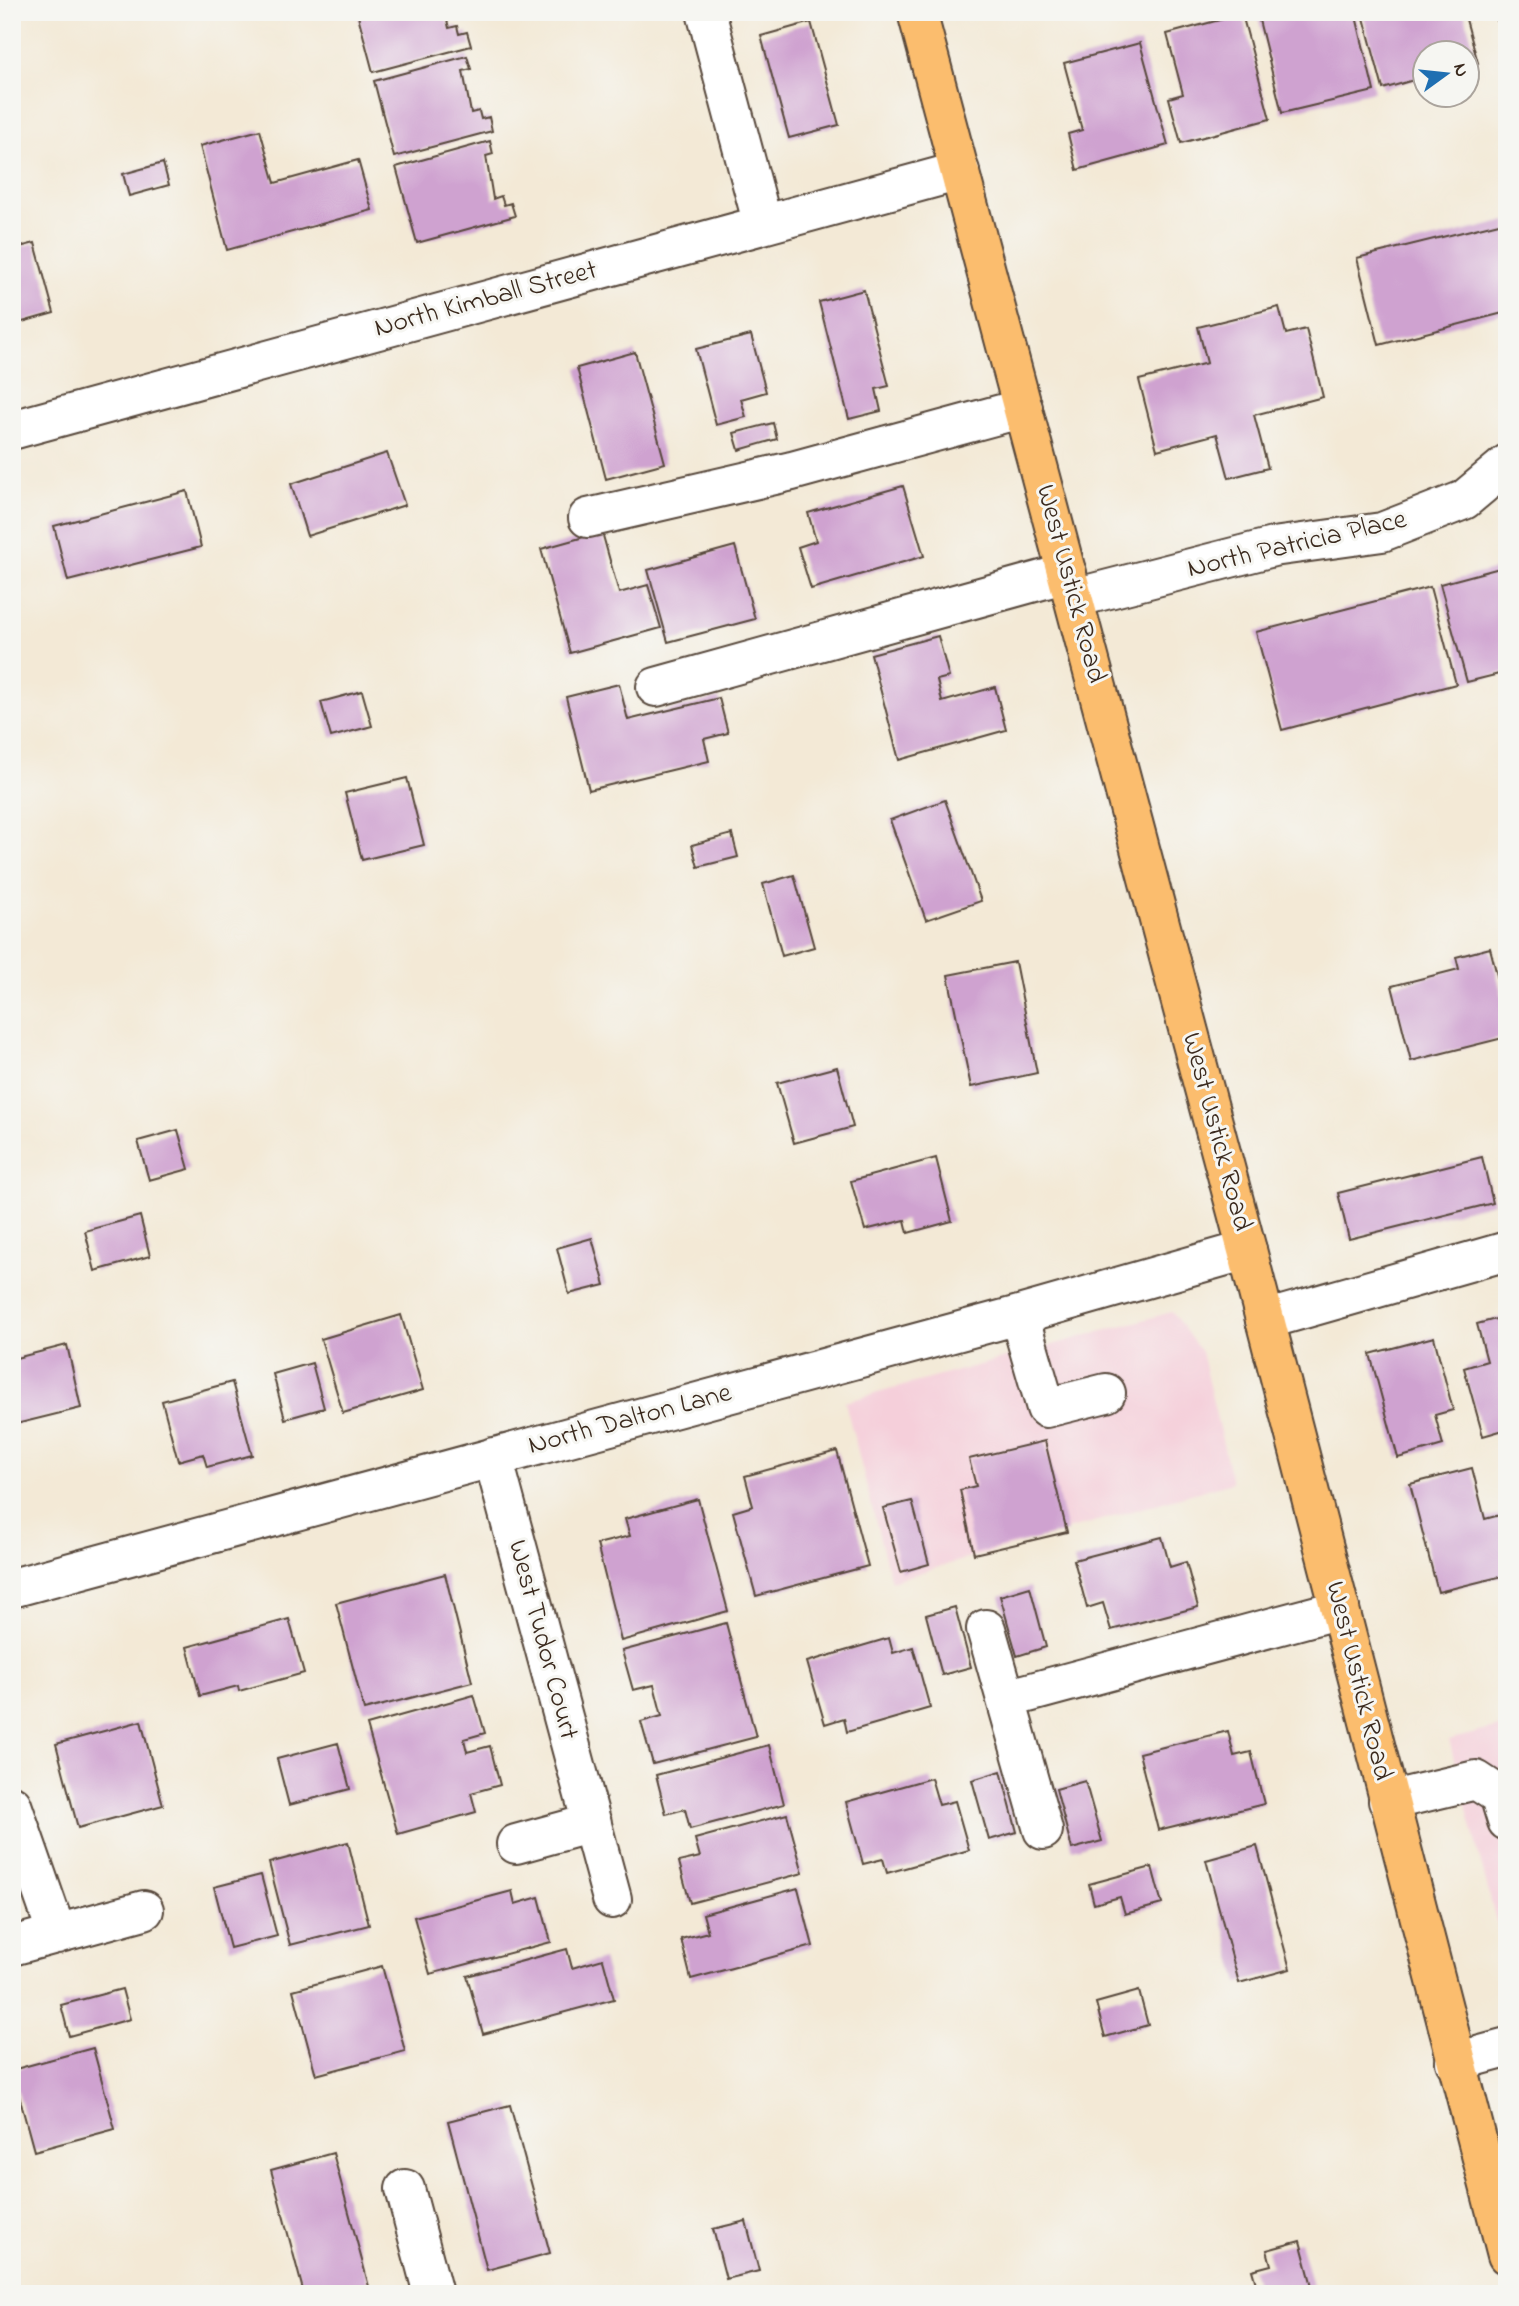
<svg xmlns="http://www.w3.org/2000/svg" width="1519" height="2306" font-family="'Indie Flower',sans-serif">
<rect width="100%" height="100%" fill="#f6f6f2"/>
<filter id="ink" filterUnits="userSpaceOnUse"><feTurbulence type="fractalNoise" baseFrequency=".0143" numOctaves="2"/><feDisplacementMap in="SourceGraphic" scale="14" xChannelSelector="R" yChannelSelector="G"/><feConvolveMatrix kernelMatrix="1 2 1 2 8 2 1 2 1" color-interpolation-filters="sRGB"/></filter>
<filter id="wash" filterUnits="userSpaceOnUse"><feTurbulence type="fractalNoise" baseFrequency=".00686" numOctaves="4" result="noise"/><feDisplacementMap in="SourceGraphic" scale="28" xChannelSelector="R" yChannelSelector="G"/><feGaussianBlur stdDeviation="1.57" result="paint"/><feColorMatrix in="noise" values="0 0 0 0 0 0 0 0 0 0 0 0 0 0 0 0 0 1.4 0 .05"/><feComposite in="paint" operator="in"/></filter>
<g filter="url(#wash)">
<rect width="100%" height="100%" fill="#f3e9d6"/>
<!-- built -->
<path fill="#f5cfda" d="M1172,1312L1201,1352L1232,1482L891,1581L845,1402Z
M1507,1725V1963L1449,1740Z"/>
<g id="blocks">
<!-- building -->
<path fill="#cfa2d0" d="M357,12H445L449,28L457,26L459,34L467,32L471,46L373,72Z
M1257,12H1355L1374,91L1282,113Z
M1371,12H1464L1478,63L1466,66V52H1424V77L1383,89L1363,14Z
M1495,12H1507V55H1506Z
M1242,14L1270,119L1181,143L1169,98L1183,94L1167,34Z
M811,22L839,125L789,138L761,36Z
M1140,43L1168,145L1077,170L1068,134L1082,130L1064,63Z
M467,56L471,69L463,71L471,113L479,111L481,119L489,117L492,131L394,157L374,81Z
M260,130L275,183L358,160L372,210L227,250L200,146Z
M490,141L493,154L486,156L493,199L501,196L504,205L511,203L515,216L417,243L396,167Z
M163,163L169,185L129,196L123,174Z
M1507,221V312L1379,345L1357,258Z
M35,243L54,313L12,325V249Z
M864,290L889,386L876,389L881,411L849,419L819,302Z
M1279,307L1286,334L1306,329L1323,397L1254,415L1268,468L1229,478L1217,434L1157,450L1139,380L1207,363L1198,327Z
M751,335L766,392L741,399L746,417L716,425L696,349Z
M635,352L665,463L606,479L577,368Z
M773,423L777,439L739,450L734,433Z
M387,453L405,505L307,536L291,484Z
M903,486L924,556L811,589L798,547L816,541L808,513Z
M187,491L201,547L68,581L54,526Z
M602,532L619,593L648,585L661,628L570,653L541,549Z
M735,546L755,619L668,642L648,570Z
M1507,566V672L1467,682L1440,584Z
M1430,587L1456,684L1282,730L1256,632Z
M938,636L949,677L937,680L942,702L995,687L1006,730L899,760L871,654Z
M619,684L628,720L719,698L728,733L704,739L709,761L589,790L566,697Z
M362,691L372,726L331,737L321,702Z
M407,778L424,845L362,860L345,793Z
M945,800L981,901L926,920L890,820Z
M732,834L738,857L698,867L692,845Z
M794,875L814,947L782,956L763,884Z
M1490,948L1507,1014V1037L1411,1061L1392,986L1459,969L1456,957Z
M1015,962L1037,1073L971,1087L948,975Z
M837,1067L853,1127L794,1143L777,1083Z
M178,1130L189,1169L149,1180L138,1141Z
M1482,1157L1493,1203L1349,1239L1338,1193Z
M936,1158L952,1221L908,1233L905,1220L865,1230L851,1181Z
M140,1216L150,1256L95,1271L85,1231Z
M592,1238L605,1285L569,1294L557,1248Z
M401,1315L423,1390L343,1413L321,1339Z
M1507,1316V1429L1483,1436L1464,1368L1487,1361L1477,1324Z
M1434,1337L1453,1410L1435,1415L1443,1445L1398,1458L1370,1354Z
M67,1345L81,1408L12,1425V1359Z
M312,1363L324,1408L285,1419L273,1374Z
M232,1382L252,1455L207,1467L203,1454L178,1461L162,1401Z
M1045,1441L1067,1532L974,1554L960,1490L976,1486L969,1459Z
M837,1451L868,1566L756,1596L733,1512L753,1506L745,1476Z
M1472,1468L1485,1519L1507,1513V1575L1438,1592L1410,1484Z
M698,1499L728,1611L621,1641L597,1544L630,1536L625,1519Z
M912,1501L929,1564L901,1572L883,1508Z
M1162,1537L1170,1567L1186,1562L1198,1607L1111,1630L1103,1603L1087,1608L1074,1560Z
M445,1574L472,1682L364,1710L336,1603Z
M1030,1587L1046,1647L1017,1656L1000,1596Z
M955,1607L971,1667L942,1675L926,1615Z
M289,1619L304,1673L239,1691L238,1686L200,1696L187,1647Z
M726,1623L756,1737L653,1764L641,1722L662,1716L654,1685L633,1690L622,1651Z
M889,1638L893,1653L913,1647L930,1708L847,1732L844,1718L825,1724L807,1662Z
M474,1695L485,1733L464,1739L467,1752L490,1746L500,1785L471,1793L476,1812L398,1834L367,1725Z
M141,1721L163,1805L78,1828L56,1744Z
M1228,1731L1234,1756L1251,1752L1264,1804L1158,1830L1139,1753Z
M338,1743L350,1789L289,1805L277,1759Z
M769,1745L784,1804L690,1829L685,1809L666,1814L656,1775Z
M1001,1771L1017,1832L989,1840L972,1780Z
M931,1778L939,1805L955,1801L969,1850L887,1873L883,1859L863,1864L846,1802Z
M1085,1781L1102,1841L1072,1849L1056,1789Z
M787,1814L803,1873L690,1903L679,1862L700,1857L695,1839Z
M348,1842L369,1925L290,1945L269,1863Z
M1257,1846L1290,1969L1239,1983L1206,1860Z
M1152,1867L1162,1904L1125,1914L1120,1897L1094,1904L1089,1884Z
M261,1875L277,1936L230,1948L214,1887Z
M798,1888L813,1946L691,1979L681,1939L708,1932L703,1914Z
M512,1891L515,1904L539,1897L551,1942L430,1974L414,1917Z
M567,1949L572,1968L603,1959L614,1999L483,2034L467,1976Z
M382,1966L405,2051L316,2075L293,1990Z
M122,1989L130,2019L69,2036L61,2005Z
M1139,1991L1148,2025L1105,2037L1096,2003Z
M93,2048L115,2129L34,2151L12,2070Z
M510,2105L550,2253L487,2270L448,2121Z
M333,2153L371,2294H304L271,2170Z
M746,2221L759,2271L726,2279L713,2229Z
M1300,2241L1312,2286L1283,2294H1259L1252,2270L1271,2265L1267,2250Z"/>
</g>
</g>
<g filter="url(#ink)">
<use href="#blocks" fill-opacity="0" stroke="#57473a" stroke-width="2"/>
<g fill="none" stroke-linecap="round" stroke-linejoin="round">
<defs>
<path id="minor" d="M706,12L763,225
M12,430L960,171
M588,518L792,471L1023,408
M1074,598L1273,547L1382,532L1464,500L1507,464
M656,687L1067,573
M1019,1315L1046,1408L1106,1393
M1265,1320L1507,1251
M493,1457L612,1899
M12,1588L1019,1315L1247,1250
M986,1629L1043,1830
M1006,1699L1340,1609
M1388,1801L1476,1780L1499,1795L1507,1821
M12,1805L57,1934
M516,1844L592,1823
M12,1946L144,1910
M1455,2062L1507,2048
M405,2189L433,2294"/>
<path id="major" d="M917,12L1247,1250L1507,2255"/>
</defs>
<!-- minor casing -->
<use href="#minor" stroke="#57473a" stroke-width="42"/>
<!-- major casing -->
<use href="#major" stroke="#57473a" stroke-width="42"/>
<!-- minor -->
<use href="#minor" stroke="#fff" stroke-width="38"/>
<!-- major -->
<use href="#major" stroke="#fbbd6e" stroke-width="38"/>
</g>
</g>
<g text-anchor="middle" dominant-baseline="central" stroke-width="6" stroke-linejoin="round" paint-order="stroke">
<!-- street labels -->
<g font-size="28" fill="#3b2a1e" stroke="#f6f6f2">
<text transform="translate(486 300) rotate(-15)">North Kimball Street</text>
<text transform="translate(1297 545) rotate(-13)">North Patricia Place</text>
<text transform="translate(1070 584) rotate(75)">West Ustick Road</text>
<text transform="translate(1216 1132) rotate(75)">West Ustick Road</text>
<text transform="translate(630 1420) rotate(-15)">North Dalton Lane</text>
<text transform="translate(542 1640) rotate(75)">West Tudor Court</text>
<text transform="translate(1358 1681) rotate(76)">West Ustick Road</text>
</g>
</g>
<!-- margin -->
<rect width="1519" height="2306" fill="none" stroke="#f6f6f2" stroke-width="42"/>
<!-- north arrow -->
<g transform="translate(1446 74) rotate(75)"><circle r="33" fill="#f6f6f2" stroke="#aba49d" stroke-width="2"/>
<path d="M0-5L12 26L0 18L-12 26Z" fill="#1f6fb2"/>
<text y="-10" font-size="19" font-weight="bold" text-anchor="middle" fill="#3b2a1e">N</text>
</g>
</svg>
